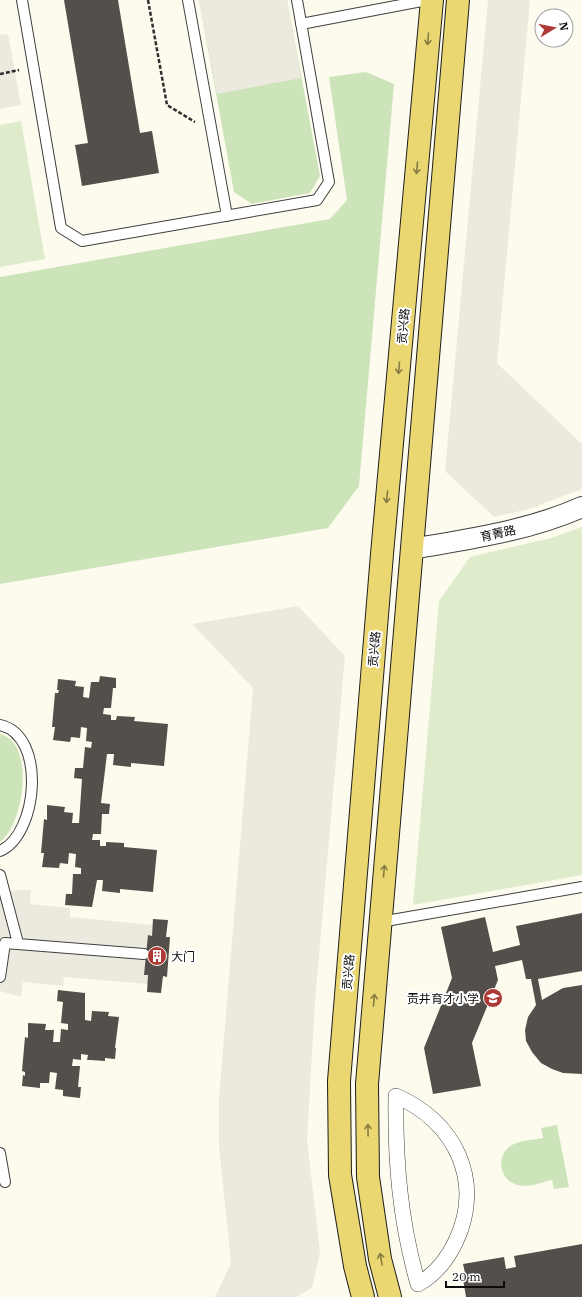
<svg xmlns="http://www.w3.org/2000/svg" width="582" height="1297" font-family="'IBM Plex Serif','Noto Sans SC',serif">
<rect width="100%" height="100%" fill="#fdfbee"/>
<!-- grass -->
<path fill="#cde4bb" d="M199,0H287L320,176L310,193L252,204L234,192Z
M366,72L394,84L359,486L328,528L0,584V277L330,219L347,200L329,77Z
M0,734C36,742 24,825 0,842Z
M557,1125L569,1187L554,1189L552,1180C542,1182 529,1188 518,1185C499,1181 495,1154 512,1145C521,1140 533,1140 543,1138L541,1128Z"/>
<!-- pitch -->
<path fill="#deeccc" d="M21,121L45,259L0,267V125Z
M582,527V875L413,905L439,601L470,557L551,538Z"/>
<!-- plaza -->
<path fill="#eceade" d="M199,0H287L301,78L217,94Z
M488,0H530L497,363L582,444V489L529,509L494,517L445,471Z
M8,34L21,105L0,109V35Z
M298,606L345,656L315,1002L307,1140L320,1252L312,1288L296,1297H215L231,1263L219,1146V1097L253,688L192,624Z
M16,890H31L30,904L70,908V917L153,925L152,936H148L145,975H148V984L64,977L63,986L23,982L21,997L0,991V895Z"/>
<!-- building -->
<path fill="#544f4a" d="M64,0H118L140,133L152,131L159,173L82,186L75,145L88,143Z
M100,676L116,678V688H113L111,708H104L103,714L111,715V720H116L117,716L135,717L134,721L168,724L164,766L131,763V767L113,765L114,754H107L101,803L110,804L109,814H102L101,834H93L92,840H100V846H106V842L124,843V847L157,850L153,892L120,889V893L102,891L103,880H97L92,907L65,905L66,894H72L73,874H81V868L75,867L76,854L69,853L68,864L60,863L59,868L42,867L44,853H41L44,819L47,820V805L65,807L64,812L73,813L72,823H79L82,779L74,778L75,768H83L85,747L91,748L92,742L86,741L87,728L81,727L80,738L71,737L70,742L53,740L55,727H52L55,693H58L59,690H57L58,679L76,681L75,686L84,687L83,697L89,698L91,682H99Z
M582,913V971L538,979L542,1000L563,988L582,985V1074L563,1073L552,1069L541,1063L532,1052L526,1041L525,1030L528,1017L536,1005L531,979H526L522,960L495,966L498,980L472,1043L481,1086L433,1094L424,1048L452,978L441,927L485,917L493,952L520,945L516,926Z
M153,919L168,920L166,937H170L167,977L163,976L161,993L147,992L148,975H144L148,935L152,936Z
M58,990L85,993V1020L91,1021L92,1011L109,1012L108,1016L119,1017L115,1048H116L115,1059L105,1058V1061L91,1060H87L88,1055L81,1054V1060L73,1059L72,1066H80L78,1087H81L80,1098L63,1096V1090L55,1089L57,1073L50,1072L49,1083H40V1088L22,1086L23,1075L25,1076V1072L22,1071L25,1037L28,1038V1023L46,1024L45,1030H54L53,1042H60L61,1029L68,1030V1024L61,1023L63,1002L57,1001Z
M582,1244V1297H466L462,1273H465L463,1264L504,1257L506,1269L516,1267L514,1256Z"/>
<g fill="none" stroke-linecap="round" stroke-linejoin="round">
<defs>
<path id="service" d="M22,0L61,228L82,241L317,200L329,182L297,0
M188,0L227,216
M301,24L427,0
M0,725C47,735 38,835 0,851
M0,875L18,943
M380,922L582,887
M0,977L5,943L144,954
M0,1153L5,1182"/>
<path id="pedestrian" d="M396,1096C455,1121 484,1181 456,1241C448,1258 435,1275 418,1284C400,1221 395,1161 396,1096Z"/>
<path id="minor" d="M412,549C469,539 528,531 582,507"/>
<path id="primary" d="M363,1297L355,1266L340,1175L339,1081L382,554L432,0
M390,1297L380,1259L368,1177L367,1084L458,0"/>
</defs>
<!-- service casing -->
<use href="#service" stroke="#3f3f3f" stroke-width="12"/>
<!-- pedestrian casing -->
<use href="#pedestrian" stroke="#3f3f3f" stroke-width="16"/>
<!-- minor casing -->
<use href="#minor" stroke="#3f3f3f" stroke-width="22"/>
<!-- primary casing -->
<use href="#primary" stroke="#1d1d1d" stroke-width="24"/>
<!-- path -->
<path stroke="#2e2e2e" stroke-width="2.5" stroke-dasharray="4 2" stroke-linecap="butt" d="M148,0L167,105L195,122
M0,74L19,70"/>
<!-- service -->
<use href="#service" stroke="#fff" stroke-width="10"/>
<!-- pedestrian -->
<use href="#pedestrian" stroke="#fff" stroke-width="15"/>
<!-- minor -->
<use href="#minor" stroke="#fff" stroke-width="20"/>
<!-- primary -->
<use href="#primary" stroke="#ead771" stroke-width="22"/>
</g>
<!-- one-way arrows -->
<defs><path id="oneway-shaft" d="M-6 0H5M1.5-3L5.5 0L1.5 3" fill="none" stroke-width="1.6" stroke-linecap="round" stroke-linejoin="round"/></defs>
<g stroke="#867c44">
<use href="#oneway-shaft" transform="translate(428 39) rotate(95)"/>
<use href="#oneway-shaft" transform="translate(417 168) rotate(95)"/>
<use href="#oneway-shaft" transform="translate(399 368) rotate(95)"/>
<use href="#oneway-shaft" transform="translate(387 497) rotate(95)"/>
<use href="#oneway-shaft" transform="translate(384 871) rotate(-85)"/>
<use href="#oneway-shaft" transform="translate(374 1000) rotate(-85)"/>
<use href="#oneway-shaft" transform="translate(368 1130) rotate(-91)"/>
<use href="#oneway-shaft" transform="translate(381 1259) rotate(-101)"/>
</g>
<!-- icons -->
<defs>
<symbol id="building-disc" viewBox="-11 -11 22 22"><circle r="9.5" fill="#ad3934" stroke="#fff"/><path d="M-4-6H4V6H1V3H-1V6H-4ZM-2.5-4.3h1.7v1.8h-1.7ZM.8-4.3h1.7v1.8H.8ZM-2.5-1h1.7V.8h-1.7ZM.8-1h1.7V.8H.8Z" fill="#fff"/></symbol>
<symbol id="school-disc" viewBox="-11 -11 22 22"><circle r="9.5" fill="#ad3934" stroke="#fff"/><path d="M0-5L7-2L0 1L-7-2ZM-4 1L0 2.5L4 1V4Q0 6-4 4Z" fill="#fff"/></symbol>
</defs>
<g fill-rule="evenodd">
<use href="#building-disc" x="146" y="945" width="22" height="22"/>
<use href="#school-disc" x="482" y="987" width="22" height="22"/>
</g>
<g text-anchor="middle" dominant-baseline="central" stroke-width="4" stroke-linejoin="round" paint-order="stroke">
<!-- street labels -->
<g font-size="12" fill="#0c0c0c" stroke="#fff">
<text transform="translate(403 326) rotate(-85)">贡兴路</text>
<text transform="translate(498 533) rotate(-12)">育菁路</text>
<text transform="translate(374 649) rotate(-85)">贡兴路</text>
<text transform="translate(348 972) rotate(-85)">贡兴路</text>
</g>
<!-- poi labels -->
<g font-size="12" fill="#0c0c0c" stroke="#fff" text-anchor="start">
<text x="171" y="956">大门</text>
<text x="479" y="998" text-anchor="end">贡井育才小学</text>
</g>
</g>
<!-- north arrow -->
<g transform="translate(554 28) rotate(80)"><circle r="19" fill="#ffffff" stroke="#9e9e9e"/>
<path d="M0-3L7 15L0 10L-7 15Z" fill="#ad3934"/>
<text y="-6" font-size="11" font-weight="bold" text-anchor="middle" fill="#0c0c0c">N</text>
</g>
<!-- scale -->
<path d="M446 1281v6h58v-6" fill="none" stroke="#0c0c0c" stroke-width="2"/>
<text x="452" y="1281" font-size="12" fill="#0c0c0c" stroke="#ffffff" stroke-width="3" paint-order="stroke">20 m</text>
</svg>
